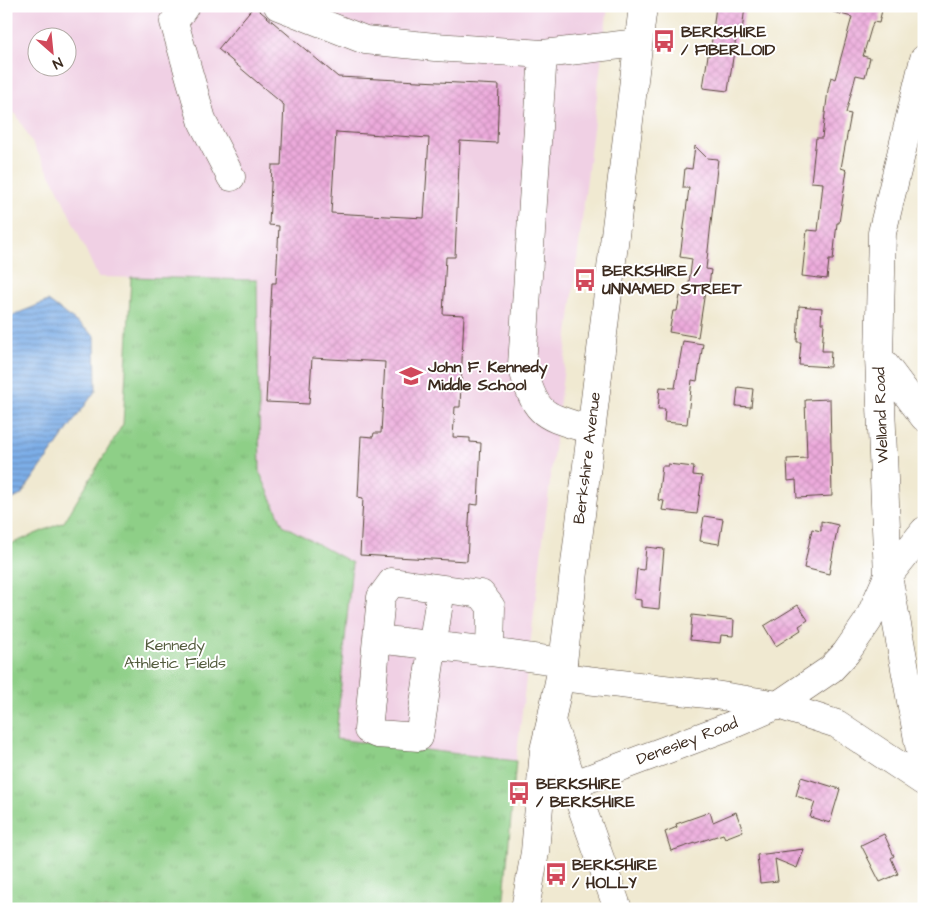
<svg xmlns="http://www.w3.org/2000/svg" width="930" height="915" font-family="'Architects Daughter',sans-serif">
<defs>
<pattern id="grass-tufts" width="24" height="20" patternUnits="userSpaceOnUse" patternTransform="scale(1.25)"><rect width="24" height="20" fill="#8ecf87"/><path d="M3 7l-1-3M5 7V3M7 7l1-3M15 17l-1-3M17 17v-4M19 17l1-3" fill="none" stroke="#7bb274"/></pattern>
<pattern id="water-rules" width="6" height="5" patternUnits="userSpaceOnUse" patternTransform="scale(1.25)"><rect width="6" height="5" fill="#7cade7"/><path d="M0 2.5h6" fill="none" stroke="#678dbb"/></pattern>
<pattern id="building-cross-hatch" width="8" height="8" patternUnits="userSpaceOnUse" patternTransform="scale(1.25)"><rect width="8" height="8" fill="#ecaadb"/><path d="M0 0l8 8M0 8l8-8" fill="none" stroke="#cb92bc"/></pattern>
</defs>
<rect width="100%" height="100%" fill="#fff"/>
<filter id="ink" filterUnits="userSpaceOnUse"><feTurbulence type="fractalNoise" baseFrequency=".02" numOctaves="2"/><feDisplacementMap in="SourceGraphic" scale="10" xChannelSelector="R" yChannelSelector="G"/><feConvolveMatrix kernelMatrix="1 2 1 2 8 2 1 2 1" color-interpolation-filters="sRGB"/></filter>
<filter id="wash" filterUnits="userSpaceOnUse"><feTurbulence type="fractalNoise" baseFrequency=".0096" numOctaves="4" result="noise"/><feDisplacementMap in="SourceGraphic" scale="20" xChannelSelector="R" yChannelSelector="G"/><feGaussianBlur stdDeviation="1.12" result="paint"/><feColorMatrix in="noise" values="0 0 0 0 0 0 0 0 0 0 0 0 0 0 0 0 0 1.4 0 .05"/><feComposite in="paint" operator="in"/></filter>
<g filter="url(#wash)">
<rect width="100%" height="100%" fill="#f0e9d1"/>
<!-- built -->
<path fill="#f0d0e4" fill-rule="evenodd" d="M6,6H608L516,761L336,739L352,563L283,525L260,473L257,280L98,277L56,185L17,116L6,106ZM38,38H68V68H38Z"/>
<!-- grass -->
<path fill="url(#grass-tufts)" stroke="#647c52" d="M131,277L257,280L260,473L283,525L352,563L336,739L516,761L503,909H6V546L64,522L123,424Z"/>
<!-- water -->
<path fill="url(#water-rules)" stroke="#5c6c82" d="M48,301L95,336L96,390L21,495L6,503V318Z"/>
<g id="blocks">
<!-- building -->
<path fill="url(#building-cross-hatch)" fill-rule="evenodd" d="M254,6L338,77L499,85L497,143L460,141L455,257H446L443,314L464,315L460,407H455L453,437L470,438V442L481,443L478,505L470,504L467,561L360,555L363,498L358,497L361,436L373,437L374,433H381L385,362L312,358L309,404L266,402L272,283H276L279,226L269,225L272,165H281L284,105L218,49ZM336,132L429,138L424,218L331,213Z
M716,6H745L742,32L737,31L728,91L703,88L708,55H710Z
M834,6H883L879,23L873,22L863,56L870,58L865,77L856,75L846,113L851,114L841,168L847,170L839,223H837L833,260H829L827,279L802,276L807,230L818,231L823,183L811,182L816,138H822L828,90L831,77L835,79L852,17L833,12Z
M695,146L707,158L718,159L706,269L711,270L709,285H706L698,337L669,332L673,311H677L680,296L687,298L692,259L680,257L689,188H683L685,168L692,169Z
M799,306L822,308L821,323H824L822,351H831L830,367L799,365L801,342H797Z
M683,341L703,344L697,381L692,380L687,424L664,422L665,409H658L660,387L675,388Z
M738,387L753,389L751,407L736,406Z
M830,399L832,496L797,498L796,480L788,481L787,459L807,458L805,400Z
M668,464L694,467L693,475L702,476L697,514L662,510L664,501L658,500L662,466H668Z
M704,516L723,519L719,544L700,541Z
M821,521L838,525L829,574L804,568L812,529L821,531Z
M646,547L664,549L659,609L641,607V600L634,599L637,569L644,570Z
M798,605L808,620L799,626L801,630L776,646L764,626Z
M692,615L734,620L733,636L721,635L720,643L690,640Z
M801,777L840,789L830,823L810,817L815,802L796,796Z
M710,812L713,822L736,812L743,831L725,838L723,834L671,851L665,832L677,827L676,824Z
M884,834L894,856L891,858L898,874L880,882L861,845Z
M804,849L797,868L775,859L778,881L760,883L757,855Z"/>
</g>
</g>
<g filter="url(#ink)">
<use href="#blocks" fill-opacity="0" stroke="#564739" stroke-width="1"/>
<g fill="none" stroke-linecap="round" stroke-linejoin="round">
<defs>
<path id="minor" d="M185,6L174,22L203,123L231,177
M278,6L365,40L435,47L543,54L638,43
M543,54L522,365C536,417 542,415 591,430
M924,59L882,233L879,357L888,576L924,772
M879,357L924,417
M441,589L419,737L377,734L368,730L381,597L392,582L481,594L491,607L490,652L563,662
M377,639L490,652
M561,677L715,695L778,705L831,669L846,653L868,621L888,576L924,531
M540,797L727,727L778,705L837,724L924,782
M525,909L535,852L544,750L551,721"/>
<path id="major" d="M618,909L551,721L563,662L643,6"/>
</defs>
<!-- minor casing -->
<use href="#minor" stroke="#564739" stroke-width="29"/>
<!-- major casing -->
<use href="#major" stroke="#564739" stroke-width="29"/>
<!-- minor -->
<use href="#minor" stroke="#fff" stroke-width="28"/>
<!-- major -->
<use href="#major" stroke="#fff" stroke-width="28"/>
</g>
</g>
<!-- icons -->
<defs>
<symbol id="bus-bare" viewBox="-9 -9 18 18"><path d="M-5-6H5V4H4V6H2V4H-2V6H-4V4H-5ZM-3.5-4V0h7V-4ZM-3.5 1.2v1.5H-2V1.2ZM2 1.2v1.5H3.5V1.2Z" fill="#d1495b" stroke="#fff" stroke-width="2.5" paint-order="stroke"/></symbol>
<symbol id="school-bare" viewBox="-9 -9 18 18"><path d="M0-5L7-2L0 1L-7-2ZM-4 1L0 2.5L4 1V4Q0 6-4 4Z" fill="#d1495b" stroke="#fff" stroke-width="2.5" paint-order="stroke"/></symbol>
</defs>
<g fill-rule="evenodd">
<use href="#bus-bare" x="648" y="25" width="32" height="32"/>
<use href="#bus-bare" x="569" y="264" width="32" height="32"/>
<use href="#school-bare" x="395" y="360" width="32" height="32"/>
<use href="#bus-bare" x="503" y="777" width="32" height="32"/>
<use href="#bus-bare" x="540" y="858" width="32" height="32"/>
</g>
<g text-anchor="middle" dominant-baseline="central" stroke-width="4" stroke-linejoin="round" paint-order="stroke">
<!-- poi labels -->
<g font-size="16" font-weight="bold" fill="#3b2a1e" stroke="#fff" text-anchor="start">
<text x="681" y="32">BERKSHIRE<tspan x="681" dy="18">/ FIBERLOID</tspan></text>
<text x="602" y="271">BERKSHIRE /<tspan x="602" dy="18">UNNAMED STREET</tspan></text>
<text x="428" y="367">John F. Kennedy<tspan x="428" dy="18">Middle School</tspan></text>
<text x="536" y="784">BERKSHIRE<tspan x="536" dy="18">/ BERKSHIRE</tspan></text>
<text x="572" y="865">BERKSHIRE<tspan x="572" dy="18">/ HOLLY</tspan></text>
</g>
<!-- street labels -->
<g font-size="16" fill="#3b2a1e" stroke="#fff">
<text transform="translate(881 415) rotate(-92)">Welland Road</text>
<text transform="translate(587 458) rotate(-83)">Berkshire Avenue</text>
<text transform="translate(687 741) rotate(-21)">Denesley Road</text>
</g>
<!-- park labels -->
<g font-size="16" fill="#545c3e" stroke="#fff">
<text x="175" y="645">Kennedy<tspan x="175" dy="18">Athletic Fields</tspan></text>
</g>
</g>
<!-- margin -->
<rect width="930" height="915" fill="none" stroke="#fff" stroke-width="25"/>
<!-- north arrow -->
<g transform="translate(52 52) rotate(153)"><circle r="24" fill="#ffffff" stroke="#b1aaa5"/>
<path d="M0-4L9 19L0 12L-9 19Z" fill="#d1495b"/>
<text y="-8" font-size="14" font-weight="bold" text-anchor="middle" fill="#3b2a1e">N</text>
</g>
</svg>
